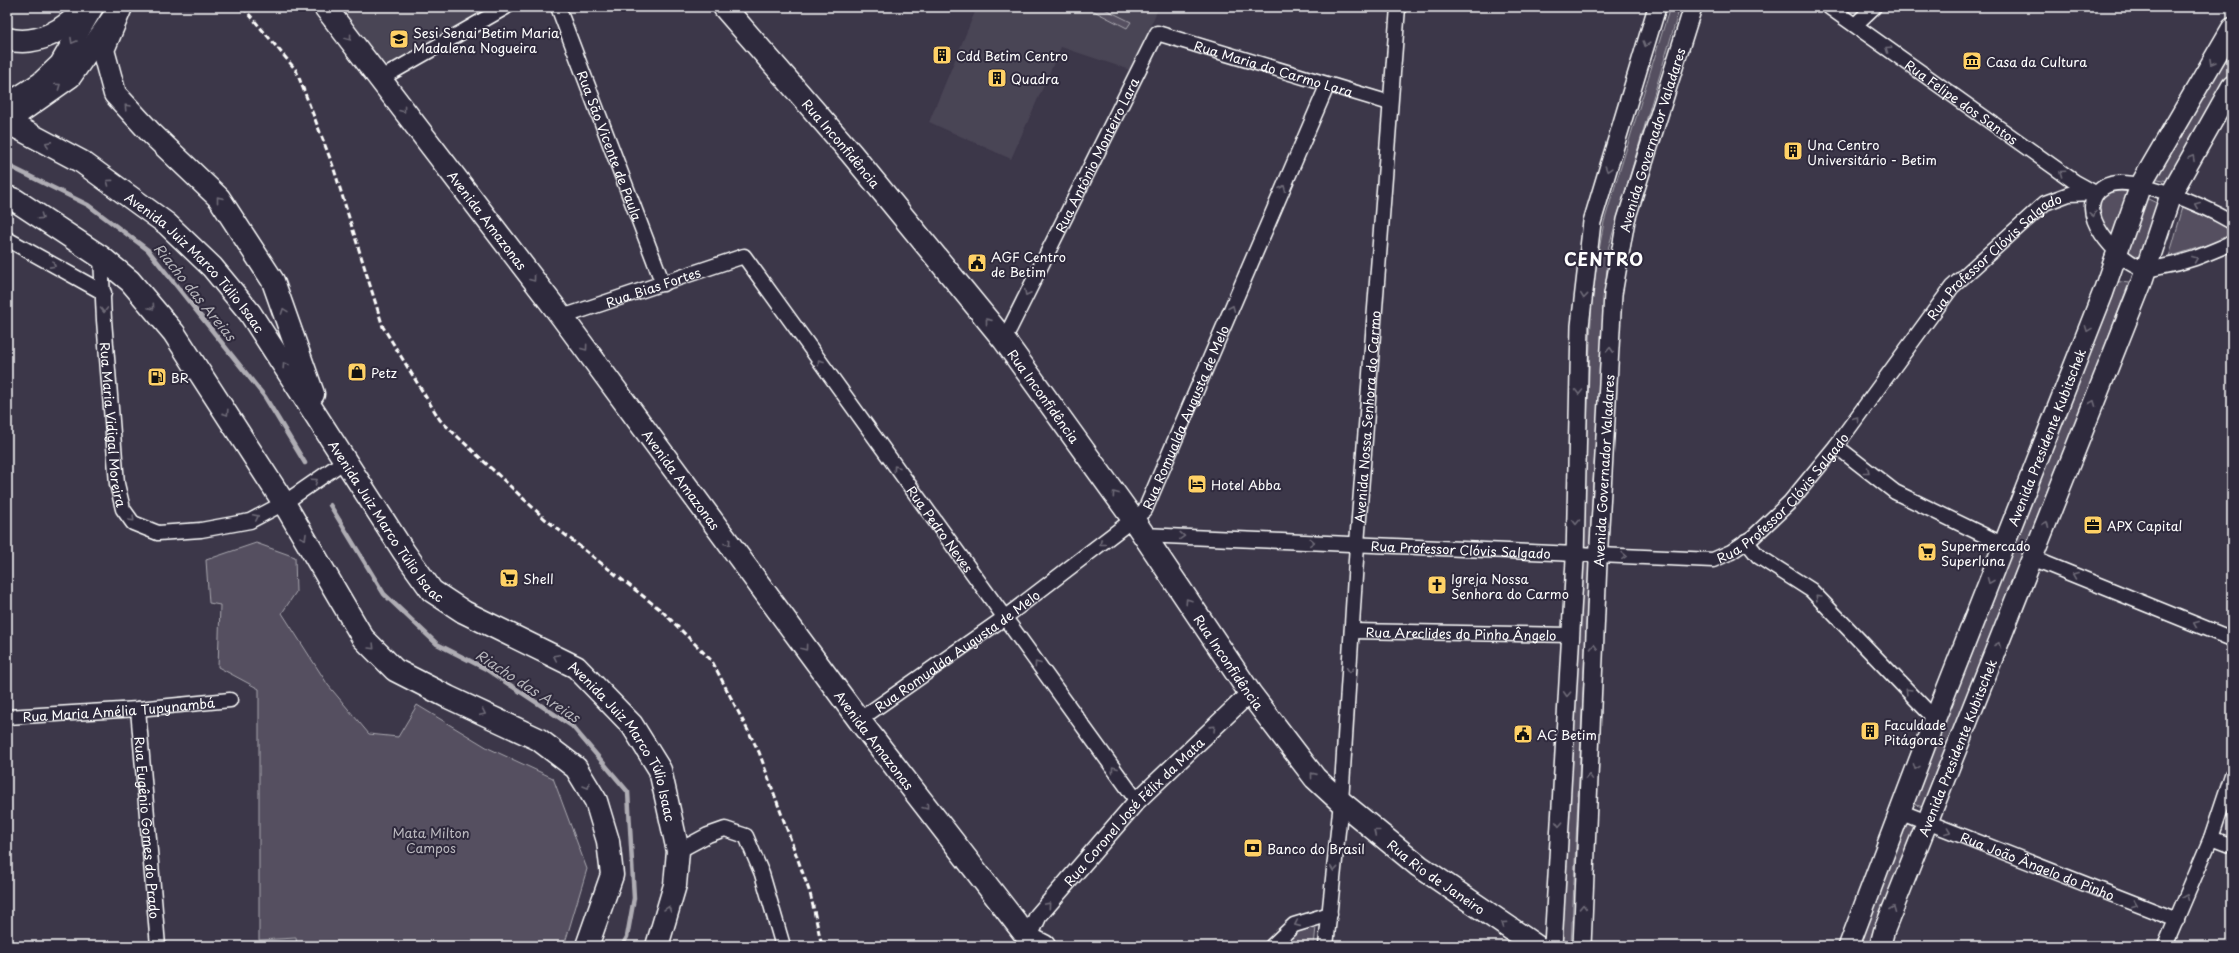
<svg xmlns="http://www.w3.org/2000/svg" width="2239" height="953" font-family="'Playpen Sans',sans-serif">
<rect width="100%" height="100%" fill="#3c3749"/>
<filter id="ink" filterUnits="userSpaceOnUse"><feTurbulence type="fractalNoise" baseFrequency=".025" numOctaves="2"/><feDisplacementMap in="SourceGraphic" scale="8" xChannelSelector="R" yChannelSelector="G"/><feConvolveMatrix kernelMatrix="1 2 1 2 8 2 1 2 1" color-interpolation-filters="sRGB"/></filter>
<g filter="url(#ink)">
<!-- built -->
<path fill="#494455" d="M336,7H493L383,71Z
M977,7H1159L1130,70L1061,47L1011,159L929,122Z"/>
<!-- green -->
<path fill="#555060" stroke="#aaa8b0" d="M1086,7H1101L1131,22L1127,28Z
M1670,7H1680L1608,249L1593,482L1571,946H1560L1581,590L1592,290L1604,222Z
M2232,41V67L2168,181L2153,178Z
M2117,187L2134,190L2114,240L2101,219L2097,206L2103,194Z
M2146,198L2161,205L2143,260L2126,254Z
M2183,207L2232,229V237L2169,257Z
M2114,281L2129,283L1928,809L1911,803Z
M256,543L295,557L296,592L282,613L328,685L369,734L398,737L417,705L488,748L553,778L587,869L564,946H297L296,938L259,940V689L218,667L220,605L209,603L206,560Z
M1904,822L1917,829L1869,946H1857Z
M1311,927H1316L1314,946H1284L1295,932Z"/>
<g fill="none" stroke-linecap="round" stroke-linejoin="round">
<!-- stream -->
<path stroke="#afadb4" stroke-width="4.5" d="M7,165L88,205L148,250L265,397L305,463
M330,505L384,594L437,644L486,669L572,726L628,792L634,898L627,937L622,946"/>
<defs>
<g id="minor">
<path id="s1" d="M558,7L663,284"/>
<path id="s2" d="M1829,7L2075,182L2095,193"/>
<path d="M1855,25L1874,7"/>
<path d="M380,79L506,7"/>
<path d="M2232,222C2208,208 2129,171 2104,187C2069,208 2119,264 2146,269C2150,270 2156,268 2161,267C2189,262 2206,254 2232,243"/>
<path d="M7,239L104,293"/>
<path id="s3" d="M101,257L104,320L117,484L123,509L133,523L158,533L201,530L250,521L284,503L346,460"/>
<path id="s4" d="M562,317L744,256L1137,801"/>
<path id="s5" d="M1004,340L1157,33L1390,103"/>
<path d="M1836,446L1895,492L2004,545"/>
<path id="s6" d="M1143,535L1713,560L1731,552L1753,537L1790,502L1836,446L1952,287L2045,203L2069,194L2096,193"/>
<path d="M1746,541L1758,556L1811,590L1935,719"/>
<path d="M2032,558L2232,639"/>
<path id="s7" d="M1352,631L1570,635"/>
<path id="s8" d="M138,709L158,946"/>
<path id="s9" d="M7,717L138,709L230,700"/>
<path id="s10" d="M859,720L1004,618L1145,510L1327,86"/>
<path id="s11" d="M1899,811L2177,920"/>
<path d="M2211,838L2232,846"/>
<path d="M678,851L708,835L725,829L746,836L762,874L783,946"/>
<path d="M1272,946L1294,925L1330,914"/>
<path id="s12" d="M1326,946L1341,802L1357,544L1398,7"/>
<path d="M2165,946L2211,838L2232,775"/>
</g>
<g id="tertiary">
<path id="s13" d="M1028,938L1038,916L1137,801L1250,693"/>
<path d="M1553,946L1575,560L1580,326L1592,222L1657,7"/>
<path id="s14" d="M1582,946L1598,562L1613,294L1626,220L1693,7"/>
</g>
<g id="secondary">
<path d="M7,104L40,83L60,64L93,7"/>
<path d="M7,122L71,77L112,18"/>
<path id="s15" d="M1849,946L1935,719L2103,293L2141,184L2232,28"/>
<path id="s16" d="M1880,946L1884,931L2141,284L2171,194L2232,86"/>
</g>
<g id="primary">
<path d="M121,7L103,50L115,94L150,132L219,198L273,281L313,394"/>
<path id="s17" d="M325,7L562,317L859,720L1028,938L1044,946"/>
<path id="s18" d="M724,7L851,153L1004,340L1133,519L1250,693L1315,778L1341,802L1419,866L1536,946"/>
<path d="M7,39C39,47 65,29 87,7"/>
<path id="s19" d="M7,122L82,162L167,224L212,267L250,313L404,552L432,591L464,612L576,667L632,725L660,770L678,851L675,885L657,946"/>
<path d="M7,197L15,200L101,257L130,281L174,333L284,503L363,638L395,670L448,697L538,739L576,768L596,801L608,841L612,875L587,946"/>
</g>
</defs>
<!-- minor casing -->
<use href="#minor" stroke="#fff" stroke-width="17"/>
<!-- tertiary casing -->
<use href="#tertiary" stroke="#fff" stroke-width="20"/>
<!-- secondary casing -->
<use href="#secondary" stroke="#fff" stroke-width="23"/>
<!-- primary casing -->
<use href="#primary" stroke="#fff" stroke-width="25"/>
<!-- minor -->
<use href="#minor" stroke="#2f2a3d" stroke-width="14"/>
<!-- tertiary -->
<use href="#tertiary" stroke="#2f2a3d" stroke-width="17"/>
<!-- secondary -->
<use href="#secondary" stroke="#2f2a3d" stroke-width="20"/>
<!-- primary -->
<use href="#primary" stroke="#2f2a3d" stroke-width="22"/>
<!-- rail -->
<path stroke="#fff" stroke-width="3" stroke-dasharray="6 3" stroke-linecap="butt" d="M243,7L296,70L333,166L383,327L440,420L545,519L662,611L712,661L759,752L810,893L822,946"/>
</g>
<!-- one-way arrows -->
<defs><path id="oneway-chevron" d="M-2-3.5L2.5 0L-2 3.5" fill="none" stroke-width="1.6" stroke-linecap="round" stroke-linejoin="round"/></defs>
<g stroke="#6d6a77">
<use href="#oneway-chevron" transform="translate(349 38) rotate(53)"/>
<use href="#oneway-chevron" transform="translate(73 41) rotate(120)"/>
<use href="#oneway-chevron" transform="translate(1646 44) rotate(107)"/>
<use href="#oneway-chevron" transform="translate(1888 49) rotate(-145)"/>
<use href="#oneway-chevron" transform="translate(2212 62) rotate(120)"/>
<use href="#oneway-chevron" transform="translate(58 86) rotate(-35)"/>
<use href="#oneway-chevron" transform="translate(127 107) rotate(-133)"/>
<use href="#oneway-chevron" transform="translate(403 110) rotate(53)"/>
<use href="#oneway-chevron" transform="translate(48 144) rotate(-152)"/>
<use href="#oneway-chevron" transform="translate(2192 158) rotate(-61)"/>
<use href="#oneway-chevron" transform="translate(1608 169) rotate(107)"/>
<use href="#oneway-chevron" transform="translate(2062 173) rotate(-145)"/>
<use href="#oneway-chevron" transform="translate(109 182) rotate(-144)"/>
<use href="#oneway-chevron" transform="translate(1283 188) rotate(-67)"/>
<use href="#oneway-chevron" transform="translate(219 199) rotate(-129)"/>
<use href="#oneway-chevron" transform="translate(2197 205) rotate(-157)"/>
<use href="#oneway-chevron" transform="translate(2093 214) rotate(78)"/>
<use href="#oneway-chevron" transform="translate(41 217) rotate(34)"/>
<use href="#oneway-chevron" transform="translate(2195 259) rotate(-23)"/>
<use href="#oneway-chevron" transform="translate(53 265) rotate(29)"/>
<use href="#oneway-chevron" transform="translate(533 279) rotate(53)"/>
<use href="#oneway-chevron" transform="translate(1027 293) rotate(117)"/>
<use href="#oneway-chevron" transform="translate(1584 296) rotate(96)"/>
<use href="#oneway-chevron" transform="translate(152 307) rotate(49)"/>
<use href="#oneway-chevron" transform="translate(1232 308) rotate(-67)"/>
<use href="#oneway-chevron" transform="translate(104 310) rotate(89)"/>
<use href="#oneway-chevron" transform="translate(284 311) rotate(-110)"/>
<use href="#oneway-chevron" transform="translate(988 321) rotate(-129)"/>
<use href="#oneway-chevron" transform="translate(2088 329) rotate(111)"/>
<use href="#oneway-chevron" transform="translate(585 348) rotate(54)"/>
<use href="#oneway-chevron" transform="translate(1610 350) rotate(-87)"/>
<use href="#oneway-chevron" transform="translate(820 362) rotate(-126)"/>
<use href="#oneway-chevron" transform="translate(285 365) rotate(-123)"/>
<use href="#oneway-chevron" transform="translate(1579 392) rotate(91)"/>
<use href="#oneway-chevron" transform="translate(2093 403) rotate(-68)"/>
<use href="#oneway-chevron" transform="translate(226 413) rotate(57)"/>
<use href="#oneway-chevron" transform="translate(1856 419) rotate(-54)"/>
<use href="#oneway-chevron" transform="translate(896 468) rotate(-126)"/>
<use href="#oneway-chevron" transform="translate(1867 471) rotate(38)"/>
<use href="#oneway-chevron" transform="translate(315 481) rotate(-35)"/>
<use href="#oneway-chevron" transform="translate(1115 494) rotate(-126)"/>
<use href="#oneway-chevron" transform="translate(256 517) rotate(-27)"/>
<use href="#oneway-chevron" transform="translate(132 519) rotate(46)"/>
<use href="#oneway-chevron" transform="translate(1576 522) rotate(91)"/>
<use href="#oneway-chevron" transform="translate(2046 524) rotate(-68)"/>
<use href="#oneway-chevron" transform="translate(1182 536) rotate(3)"/>
<use href="#oneway-chevron" transform="translate(304 537) rotate(60)"/>
<use href="#oneway-chevron" transform="translate(1312 542) rotate(3)"/>
<use href="#oneway-chevron" transform="translate(728 543) rotate(54)"/>
<use href="#oneway-chevron" transform="translate(1102 543) rotate(142)"/>
<use href="#oneway-chevron" transform="translate(1624 556) rotate(3)"/>
<use href="#oneway-chevron" transform="translate(2075 575) rotate(-158)"/>
<use href="#oneway-chevron" transform="translate(1990 581) rotate(112)"/>
<use href="#oneway-chevron" transform="translate(1818 597) rotate(-134)"/>
<use href="#oneway-chevron" transform="translate(1188 601) rotate(-124)"/>
<use href="#oneway-chevron" transform="translate(2196 624) rotate(-158)"/>
<use href="#oneway-chevron" transform="translate(1998 645) rotate(-68)"/>
<use href="#oneway-chevron" transform="translate(372 647) rotate(46)"/>
<use href="#oneway-chevron" transform="translate(1594 647) rotate(-88)"/>
<use href="#oneway-chevron" transform="translate(805 648) rotate(54)"/>
<use href="#oneway-chevron" transform="translate(556 657) rotate(-154)"/>
<use href="#oneway-chevron" transform="translate(1037 664) rotate(-126)"/>
<use href="#oneway-chevron" transform="translate(1350 670) rotate(94)"/>
<use href="#oneway-chevron" transform="translate(1908 691) rotate(-134)"/>
<use href="#oneway-chevron" transform="translate(1567 694) rotate(93)"/>
<use href="#oneway-chevron" transform="translate(483 713) rotate(25)"/>
<use href="#oneway-chevron" transform="translate(1213 728) rotate(-44)"/>
<use href="#oneway-chevron" transform="translate(1916 767) rotate(111)"/>
<use href="#oneway-chevron" transform="translate(1114 769) rotate(-126)"/>
<use href="#oneway-chevron" transform="translate(1313 775) rotate(-129)"/>
<use href="#oneway-chevron" transform="translate(1589 777) rotate(-88)"/>
<use href="#oneway-chevron" transform="translate(587 786) rotate(59)"/>
<use href="#oneway-chevron" transform="translate(926 807) rotate(52)"/>
<use href="#oneway-chevron" transform="translate(1559 824) rotate(93)"/>
<use href="#oneway-chevron" transform="translate(1948 831) rotate(21)"/>
<use href="#oneway-chevron" transform="translate(1376 832) rotate(-141)"/>
<use href="#oneway-chevron" transform="translate(1334 869) rotate(96)"/>
<use href="#oneway-chevron" transform="translate(2186 897) rotate(-67)"/>
<use href="#oneway-chevron" transform="translate(2135 904) rotate(21)"/>
<use href="#oneway-chevron" transform="translate(1048 905) rotate(-49)"/>
<use href="#oneway-chevron" transform="translate(1583 907) rotate(-88)"/>
<use href="#oneway-chevron" transform="translate(668 909) rotate(-74)"/>
<use href="#oneway-chevron" transform="translate(1893 909) rotate(-68)"/>
<use href="#oneway-chevron" transform="translate(1297 924) rotate(156)"/>
<use href="#oneway-chevron" transform="translate(1504 924) rotate(-146)"/>
</g>
</g>
<!-- icons -->
<defs>
<symbol id="university-square" viewBox="-11 -11 22 22"><rect x="-9" y="-9" width="18" height="18" rx="4" fill="#ffd166" stroke="#2f2a3d"/><path d="M0-5L7-2L0 1L-7-2ZM-4 1L0 2.5L4 1V4Q0 6-4 4Z" fill="#111"/></symbol>
<symbol id="building-square" viewBox="-11 -11 22 22"><rect x="-9" y="-9" width="18" height="18" rx="4" fill="#ffd166" stroke="#2f2a3d"/><path d="M-4-6H4V6H1V3H-1V6H-4ZM-2.5-4.3h1.7v1.8h-1.7ZM.8-4.3h1.7v1.8H.8ZM-2.5-1h1.7V.8h-1.7ZM.8-1h1.7V.8H.8Z" fill="#111"/></symbol>
<symbol id="museum-square" viewBox="-11 -11 22 22"><rect x="-9" y="-9" width="18" height="18" rx="4" fill="#ffd166" stroke="#2f2a3d"/><path d="M0-6L6-3V-2H-6V-3ZM-5-1h2V3h-2ZM-1-1h2V3h-2ZM3-1h2V3H3ZM-6 4H6V6H-6Z" fill="#111"/></symbol>
<symbol id="civic-square" viewBox="-11 -11 22 22"><rect x="-9" y="-9" width="18" height="18" rx="4" fill="#ffd166" stroke="#2f2a3d"/><path d="M-.6-6.5H3V-4.5H.6V-3L4-1V1h2V6H-6V1h2V-1L-.6-3ZM-1.2 2.5V6h2.4V2.5Z" fill="#111"/></symbol>
<symbol id="shop-square" viewBox="-11 -11 22 22"><rect x="-9" y="-9" width="18" height="18" rx="4" fill="#ffd166" stroke="#2f2a3d"/><path d="M-5-2.5h2.3a2.7 3.5 0 0 1 5.4 0H5L5.5 6h-11ZM-1.5-2.5h3a1.5 2.3 0 0 0-3 0Z" fill="#111"/></symbol>
<symbol id="fuel-square" viewBox="-11 -11 22 22"><rect x="-9" y="-9" width="18" height="18" rx="4" fill="#ffd166" stroke="#2f2a3d"/><path d="M-5.5-6h7V0h2V4h1.3V-2.5L3-4.5l.8-.8L6-3V5H2.5V1h-1V6h-7ZM-4.2-4.7v3.2H.2V-4.7Z" fill="#111"/></symbol>
<symbol id="hotel-square" viewBox="-11 -11 22 22"><rect x="-9" y="-9" width="18" height="18" rx="4" fill="#ffd166" stroke="#2f2a3d"/><path d="M-6-4.5h1.5V1H6V5H4.5V3h-9V5H-6ZM-4 0a1.8 1.8 0 1 1 3.6 0ZM.5 0V-2.5h3Q6-2.5 6 0Z" fill="#111"/></symbol>
<symbol id="office-square" viewBox="-11 -11 22 22"><rect x="-9" y="-9" width="18" height="18" rx="4" fill="#ffd166" stroke="#2f2a3d"/><path d="M-6-3h4V-5.5h4V-3h4V5H-6ZM-1-4.5V-3h2v-1.5ZM-6 0V1H6V0Z" fill="#111"/></symbol>
<symbol id="supermarket-square" viewBox="-11 -11 22 22"><rect x="-9" y="-9" width="18" height="18" rx="4" fill="#ffd166" stroke="#2f2a3d"/><path d="M-6-5.5h2.5l.6 2H6L4.5 2H-2.5L-4.4-4H-6ZM-1.5 3.2a1.3 1.3 0 1 0 .1 0ZM3 3.2a1.3 1.3 0 1 0 .1 0Z" fill="#111"/></symbol>
<symbol id="church-square" viewBox="-11 -11 22 22"><rect x="-9" y="-9" width="18" height="18" rx="4" fill="#ffd166" stroke="#2f2a3d"/><path d="M-1.2-6h2.4v3.5h3.3v2.4h-3.3V6h-2.4V-.1h-3.3v-2.4h3.3Z" fill="#111"/></symbol>
<symbol id="bank-square" viewBox="-11 -11 22 22"><rect x="-9" y="-9" width="18" height="18" rx="4" fill="#ffd166" stroke="#2f2a3d"/><path d="M-6-4H6V4H-6ZM0-2.3a2.3 2.3 0 1 0 0 4.6a2.3 2.3 0 1 0 0-4.6Z" fill="#111"/></symbol>
</defs>
<g fill-rule="evenodd">
<use href="#university-square" x="388" y="28" width="22" height="22"/>
<use href="#building-square" x="931" y="44" width="22" height="22"/>
<use href="#museum-square" x="1961" y="50" width="22" height="22"/>
<use href="#building-square" x="986" y="67" width="22" height="22"/>
<use href="#building-square" x="1782" y="140" width="22" height="22"/>
<use href="#civic-square" x="966" y="252" width="22" height="22"/>
<use href="#shop-square" x="346" y="361" width="22" height="22"/>
<use href="#fuel-square" x="146" y="366" width="22" height="22"/>
<use href="#hotel-square" x="1186" y="473" width="22" height="22"/>
<use href="#office-square" x="2082" y="514" width="22" height="22"/>
<use href="#supermarket-square" x="1916" y="541" width="22" height="22"/>
<use href="#supermarket-square" x="498" y="567" width="22" height="22"/>
<use href="#church-square" x="1426" y="574" width="22" height="22"/>
<use href="#building-square" x="1859" y="720" width="22" height="22"/>
<use href="#civic-square" x="1512" y="723" width="22" height="22"/>
<use href="#bank-square" x="1242" y="837" width="22" height="22"/>
</g>
<g text-anchor="middle" dominant-baseline="central" stroke-width="4" stroke-linejoin="round" paint-order="stroke">
<!-- poi labels -->
<g font-size="13" fill="#fff" stroke="#2f2a3d" text-anchor="start">
<text x="413" y="32">Sesi Senai Betim Maria<tspan x="413" dy="15">Madalena Nogueira</tspan></text>
<text x="956" y="55">Cdd Betim Centro</text>
<text x="1986" y="61">Casa da Cultura</text>
<text x="1011" y="78">Quadra</text>
<text x="1807" y="144">Una Centro<tspan x="1807" dy="15">Universitário - Betim</tspan></text>
<text x="991" y="256">AGF Centro<tspan x="991" dy="15">de Betim</tspan></text>
<text x="371" y="372">Petz</text>
<text x="171" y="377">BR</text>
<text x="1211" y="484">Hotel Abba</text>
<text x="2107" y="525">APX Capital</text>
<text x="1941" y="545">Supermercado<tspan x="1941" dy="15">Superluna</tspan></text>
<text x="523" y="578">Shell</text>
<text x="1451" y="578">Igreja Nossa<tspan x="1451" dy="15">Senhora do Carmo</tspan></text>
<text x="1884" y="724">Faculdade<tspan x="1884" dy="15">Pitágoras</tspan></text>
<text x="1537" y="734">AC Betim</text>
<text x="1267" y="848">Banco do Brasil</text>
</g>
<!-- street labels -->
<g font-size="13" fill="#fff" stroke="#2f2a3d">
<text stroke="none"><textPath href="#s5" startOffset="465">Rua Maria do Carmo Lara</textPath></text>
<text stroke="none"><textPath href="#s2" startOffset="163">Rua Felipe dos Santos</textPath></text>
<text stroke="none"><textPath href="#s14" startOffset="812">Avenida Governador Valadares</textPath></text>
<text stroke="none"><textPath href="#s18" startOffset="180">Rua Inconfidência</textPath></text>
<text stroke="none"><textPath href="#s1" startOffset="148">Rua São Vicente de Paula</textPath></text>
<text stroke="none"><textPath href="#s5" startOffset="207">Rua Antônio Monteiro Lara</textPath></text>
<text stroke="none"><textPath href="#s17" startOffset="268">Avenida Amazonas</textPath></text>
<text stroke="none"><textPath href="#s6" startOffset="989">Rua Professor Clóvis Salgado</textPath></text>
<text stroke="none"><textPath href="#s19" startOffset="237">Avenida Juiz Marco Túlio Isaac</textPath></text>
<text stroke="none"><textPath href="#s4" startOffset="96">Rua Bias Fortes</textPath></text>
<text stroke="none"><textPath href="#s18" startOffset="504">Rua Inconfidência</textPath></text>
<text stroke="none"><textPath href="#s10" startOffset="456">Rua Romualda Augusta de Melo</textPath></text>
<text stroke="none"><textPath href="#s12" startOffset="531">Avenida Nossa Senhora do Carmo</textPath></text>
<text stroke="none"><textPath href="#s3" startOffset="168">Rua Maria Vidigal Moreira</textPath></text>
<text stroke="none"><textPath href="#s15" startOffset="546">Avenida Presidente Kubitschek</textPath></text>
<text stroke="none"><textPath href="#s14" startOffset="476">Avenida Governador Valadares</textPath></text>
<text stroke="none"><textPath href="#s17" startOffset="592">Avenida Amazonas</textPath></text>
<text stroke="none"><textPath href="#s6" startOffset="665">Rua Professor Clóvis Salgado</textPath></text>
<text stroke="none"><textPath href="#s19" startOffset="561">Avenida Juiz Marco Túlio Isaac</textPath></text>
<text stroke="none"><textPath href="#s4" startOffset="528">Rua Pedro Neves</textPath></text>
<text stroke="none"><textPath href="#s6" startOffset="318">Rua Professor Clóvis Salgado</textPath></text>
<text stroke="none"><textPath href="#s7" startOffset="109">Rua Areclides do Pinho Ângelo</textPath></text>
<text stroke="none"><textPath href="#s10" startOffset="120">Rua Romualda Augusta de Melo</textPath></text>
<text stroke="none"><textPath href="#s18" startOffset="828">Rua Inconfidência</textPath></text>
<text stroke="none"><textPath href="#s9" startOffset="112">Rua Maria Amélia Tupynambá</textPath></text>
<text stroke="none"><textPath href="#s17" startOffset="916">Avenida Amazonas</textPath></text>
<text stroke="none"><textPath href="#s19" startOffset="897">Avenida Juiz Marco Túlio Isaac</textPath></text>
<text stroke="none"><textPath href="#s16" startOffset="213">Avenida Presidente Kubitschek</textPath></text>
<text stroke="none"><textPath href="#s13" startOffset="166">Rua Coronel José Félix da Mata</textPath></text>
<text stroke="none"><textPath href="#s8" startOffset="119">Rua Eugênio Gomes do Prado</textPath></text>
<text stroke="none"><textPath href="#s11" startOffset="149">Rua João Ângelo do Pinho</textPath></text>
<text stroke="none"><textPath href="#s18" startOffset="1129">Rua Rio de Janeiro</textPath></text>
</g>
<!-- park labels -->
<g font-size="13" fill="#bbb9bf" stroke="#2f2a3d">
<text x="431" y="832">Mata Milton<tspan x="431" dy="15">Campos</tspan></text>
</g>
<!-- water labels -->
<g font-size="14" font-style="italic" fill="#b5b4ba" stroke="#2f2a3d">
<text transform="translate(195 292) rotate(51)">Riacho das Areias</text>
<text transform="translate(528 686) rotate(33)">Riacho das Areias</text>
</g>
<!-- district labels -->
<g font-size="17" font-weight="bold" letter-spacing="1" fill="#fff" stroke="#2f2a3d">
<text x="1604" y="259">CENTRO</text>
</g>
</g>
<!-- margin -->
<rect width="2239" height="953" fill="none" stroke="#2f2a3d" stroke-width="24"/>
<rect x="12" y="12" width="2215" height="929" fill="none" stroke="#fff" stroke-width="1.5" filter="url(#ink)"/>
</svg>
